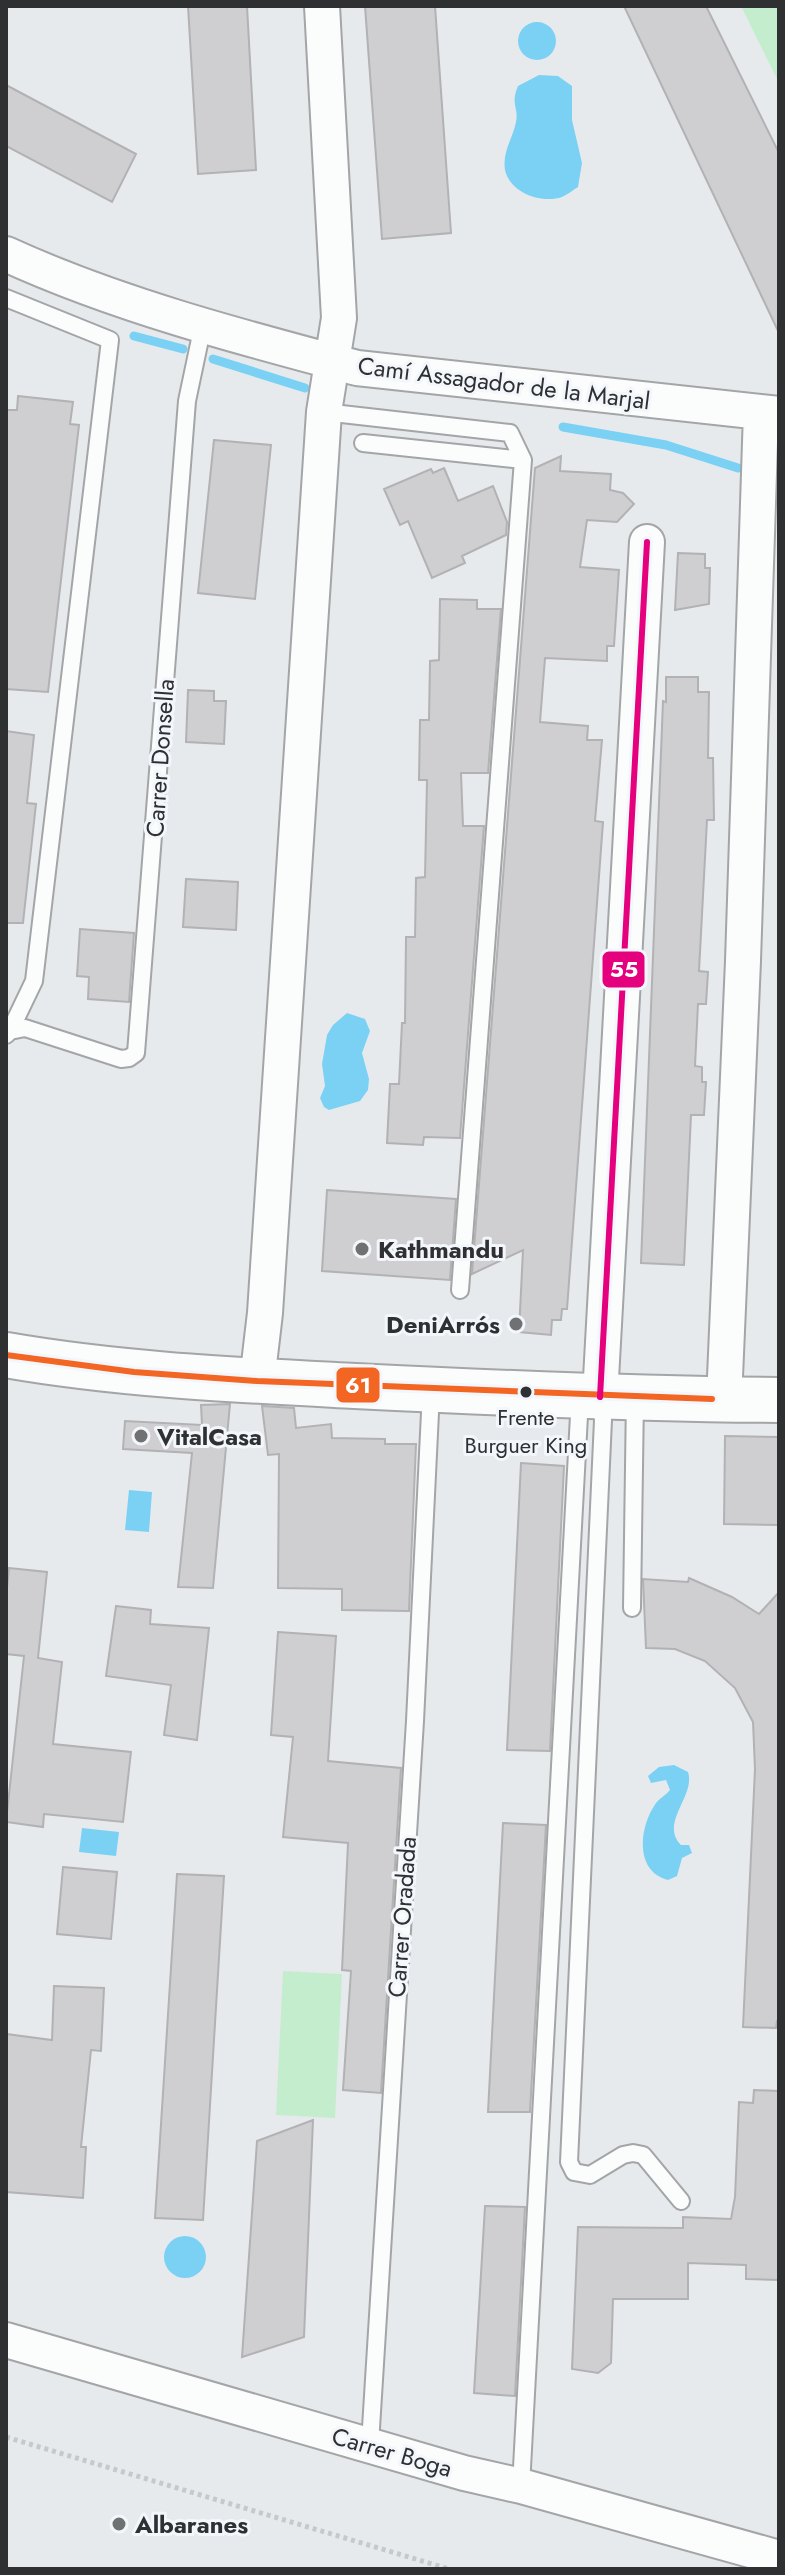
<svg xmlns="http://www.w3.org/2000/svg" width="785" height="2575" font-family="Jost,sans-serif">
<rect width="100%" height="100%" fill="#e7eaed"/>
<!-- green -->
<path fill="#c3edcd" d="M741,6H779V83L776,77Z
M283,1971L342,1974L335,2118L276,2115Z"/>
<!-- water -->
<path fill="#7bd1f4" d="M518 41a19 19 0 1 1 38 0a19 19 0 1 1-38 0Z
M539,75L558,76L572,86V120L582,163L578,187C573,190 567,195 562,197C542,204 510,193 505,170C502,152 513,138 516,122C519,107 510,105 518,86Z
M347,1013L365,1019L370,1031L362,1053L369,1079L368,1090L360,1101L329,1110L324,1107L320,1098L325,1086L322,1064L327,1035L333,1025Z
M129,1490L152,1492L149,1532L125,1530Z
M674,1765L688,1772C696,1796 659,1823 681,1845H689L692,1853L682,1858L677,1876L668,1880C634,1871 639,1827 656,1803C660,1798 666,1795 670,1790L666,1780L651,1783L648,1776L659,1767Z
M82,1828L119,1832L116,1856L79,1852Z
M164 2257a21 21 0 1 1 42 0a21 21 0 1 1-42 0Z"/>
<g fill="none" stroke-linecap="round" stroke-linejoin="round">
<!-- stream -->
<path stroke="#7bd1f4" stroke-width="9" d="M134,336L183,349
M213,359L305,388
M563,427L666,445L738,468"/>
</g>
<!-- building -->
<path fill="#cfcfd1" stroke="#b2b2b4" stroke-width="2" d="M188,6H247L256,170L198,174Z
M365,6H435L451,233L382,239Z
M624,6H706L779,153V333Z
M6,85L136,154L112,202L6,146Z
M18,396L73,402L70,424L79,425L48,692L6,689V410H17Z
M214,440L271,445L255,599L198,593Z
M561,456L560,471L611,474L610,490L623,493L634,504L617,522L587,520L580,567L619,570L614,646H607V661L545,658L540,722L588,726L587,740H602L595,821L603,822L567,1309H562L561,1320H552L551,1335L519,1332L523,1250L472,1274L535,468Z
M444,468L458,501L493,486L507,522L506,535L462,556L465,563L432,578L408,521L400,525L384,489L431,469L433,473Z
M678,553L705,554V568H710L709,604L675,610Z
M440,599L477,600V609H501L488,773H461L463,826H484L460,1138L424,1137L423,1145L387,1143L390,1084H399L402,1023H405L406,937H415L416,878L425,877L427,780H419L420,720H429L430,661L439,660Z
M666,677H698V692H709L708,758H713L714,820H707L699,971L708,972L706,1004H698L695,1066L702,1067V1082H706L704,1115H691L684,1265L641,1263L663,701L666,702Z
M188,690L214,691V701H226L224,744L186,742Z
M6,731L34,735L27,803L36,804L23,923H6Z
M186,879L238,882L236,930L183,927Z
M80,929L134,933L129,1002L88,999L89,977L77,976Z
M327,1190L456,1199L450,1280L322,1271Z
M230,1404L213,1588L178,1587L192,1453L123,1449L125,1421L202,1425L201,1405Z
M262,1406L294,1408L296,1428L331,1424L332,1438L385,1439V1444H416L409,1611L342,1610V1589L278,1588L279,1454L268,1455Z
M725,1436L779,1437V1525L724,1524Z
M521,1463L564,1466L550,1751L507,1750Z
M9,1568L47,1572L38,1658L62,1662L53,1744L131,1752L123,1822L44,1814L43,1827L6,1822L24,1656L6,1654V1598Z
M689,1578L732,1597L759,1614L779,1592V2021H777L776,2028L743,2027L755,1769L753,1722L735,1688L705,1661L675,1649L646,1648L643,1579L688,1582Z
M116,1606L151,1610L150,1624L209,1628L197,1740L164,1735L171,1685L106,1676Z
M278,1632L336,1636L328,1761L401,1768L381,2093L343,2090L351,1971L342,1970L348,1843L283,1837L293,1737L271,1735Z
M503,1823L546,1825L530,2112H488Z
M63,1867L117,1872L111,1939L57,1934Z
M177,1874L224,1876L203,2220L155,2218Z
M54,1986L104,1988L101,2051L91,2050L81,2147H86L83,2198L6,2192V2034L52,2040Z
M754,2090L779,2091V2280L746,2279V2265L688,2263V2299H613L611,2363L598,2373L572,2369L578,2227L683,2228V2217L731,2219L735,2197L739,2102L753,2103Z
M313,2120L304,2337L242,2357L257,2141Z
M485,2206L525,2207L515,2396L474,2393Z"/>
<g fill="none" stroke-linecap="round" stroke-linejoin="round">
<defs>
<path id="lane" d="M6,298L110,340L34,981L10,1031
M324,412L510,433L523,460
M363,443L523,460L460,1290
M6,1035L10,1031L25,1028L121,1059L129,1058L136,1053L187,401L203,325
M600,1399L603,1420L569,2162L574,2172L590,2175L623,2155L633,2153L643,2155L681,2201
M632,1608L635,1397
M370,2444L415,1721L431,1392
M521,2486L580,1397"/>
<path id="street" d="M6,254C115,304 240,337 357,368L779,414
M257,1381L265,1313L324,412L339,318L322,6
M600,1397L647,542
M724,1400L743,961L761,412
M6,2340L464,2473L521,2486L779,2558"/>
<path id="secondary" d="M6,1355C121,1375 239,1380 355,1386C497,1393 638,1399 779,1400"/>
</defs>
<!-- lane casing -->
<use href="#lane" stroke="#a3a5a7" stroke-width="20"/>
<!-- street casing -->
<use href="#street" stroke="#a3a5a7" stroke-width="38"/>
<!-- secondary casing -->
<use href="#secondary" stroke="#a3a5a7" stroke-width="48"/>
<!-- path -->
<path stroke="#c7c8c9" stroke-width="5" stroke-dasharray="4 4" stroke-linecap="butt" d="M6,2437L449,2569"/>
<!-- lane -->
<use href="#lane" stroke="#fbfcfc" stroke-width="16"/>
<!-- street -->
<use href="#street" stroke="#fbfcfc" stroke-width="34"/>
<!-- secondary -->
<use href="#secondary" stroke="#fbfcfc" stroke-width="44"/>
<defs>
<path id="bus-1" d="M6,1355L134,1372L257,1381L712,1399"/>
<path id="bus-2" d="M600,1397L647,542"/>
</defs>
<!-- bus-1 casing -->
<use href="#bus-1" stroke="#f3f7fc" stroke-width="12"/>
<!-- bus-2 casing -->
<use href="#bus-2" stroke="#f3f7fc" stroke-width="12"/>
<!-- bus-1 -->
<use href="#bus-1" stroke="#f26522" stroke-width="6"/>
<!-- bus-2 -->
<use href="#bus-2" stroke="#e5007d" stroke-width="6"/>
</g>
<!-- markers -->
<g fill="#6f7173" stroke="#f3f7fc" stroke-width="3">
<circle cx="362" cy="1249" r="8"/>
<circle cx="516" cy="1324" r="8"/>
<circle cx="141" cy="1436" r="8"/>
<circle cx="119" cy="2524" r="8"/>
</g>
<circle fill="#2e3032" stroke="#f3f7fc" stroke-width="3" cx="526" cy="1392" r="7"/>
<g text-anchor="middle" dominant-baseline="central" stroke-width="6" stroke-linejoin="round" paint-order="stroke">
<!-- bus labels -->
<g font-size="22" fill="#2e3032" stroke="#f3f7fc">
<text x="526" y="1417">Frente<tspan x="526" dy="28">Burguer King</tspan></text>
</g>
<!-- street labels -->
<g font-size="24" fill="#2e3032" stroke="#f3f7fc">
<text transform="translate(504 383) rotate(7)">Camí Assagador de la Marjal</text>
<text transform="translate(160 758) rotate(-86)">Carrer Donsella</text>
<text transform="translate(402 1917) rotate(-86)">Carrer Oradada</text>
<text transform="translate(392 2452) rotate(16)">Carrer Boga</text>
</g>
<!-- poi labels -->
<g font-size="24" font-weight="bold" fill="#2e3032" stroke="#f3f7fc" text-anchor="start">
<text x="378" y="1249">Kathmandu</text>
<text x="500" y="1324" text-anchor="end">DeniArrós</text>
<text x="157" y="1436">VitalCasa</text>
<text x="135" y="2524">Albaranes</text>
</g>
</g>
<g stroke="#f3f7fc" stroke-width="3">
<rect x="601" y="950" width="45" height="39" rx="8" fill="#e5007d"/>
<rect x="335" y="1366" width="46" height="38" rx="8" fill="#f26522"/>
</g>
<g font-size="22" text-anchor="middle" font-weight="bold" fill="#fff">
<text x="624" y="977">55</text>
<text x="358" y="1393">61</text>
</g>
<!-- border -->
<rect width="785" height="2575" fill="none" stroke="#2e3032" stroke-width="16"/>
</svg>
